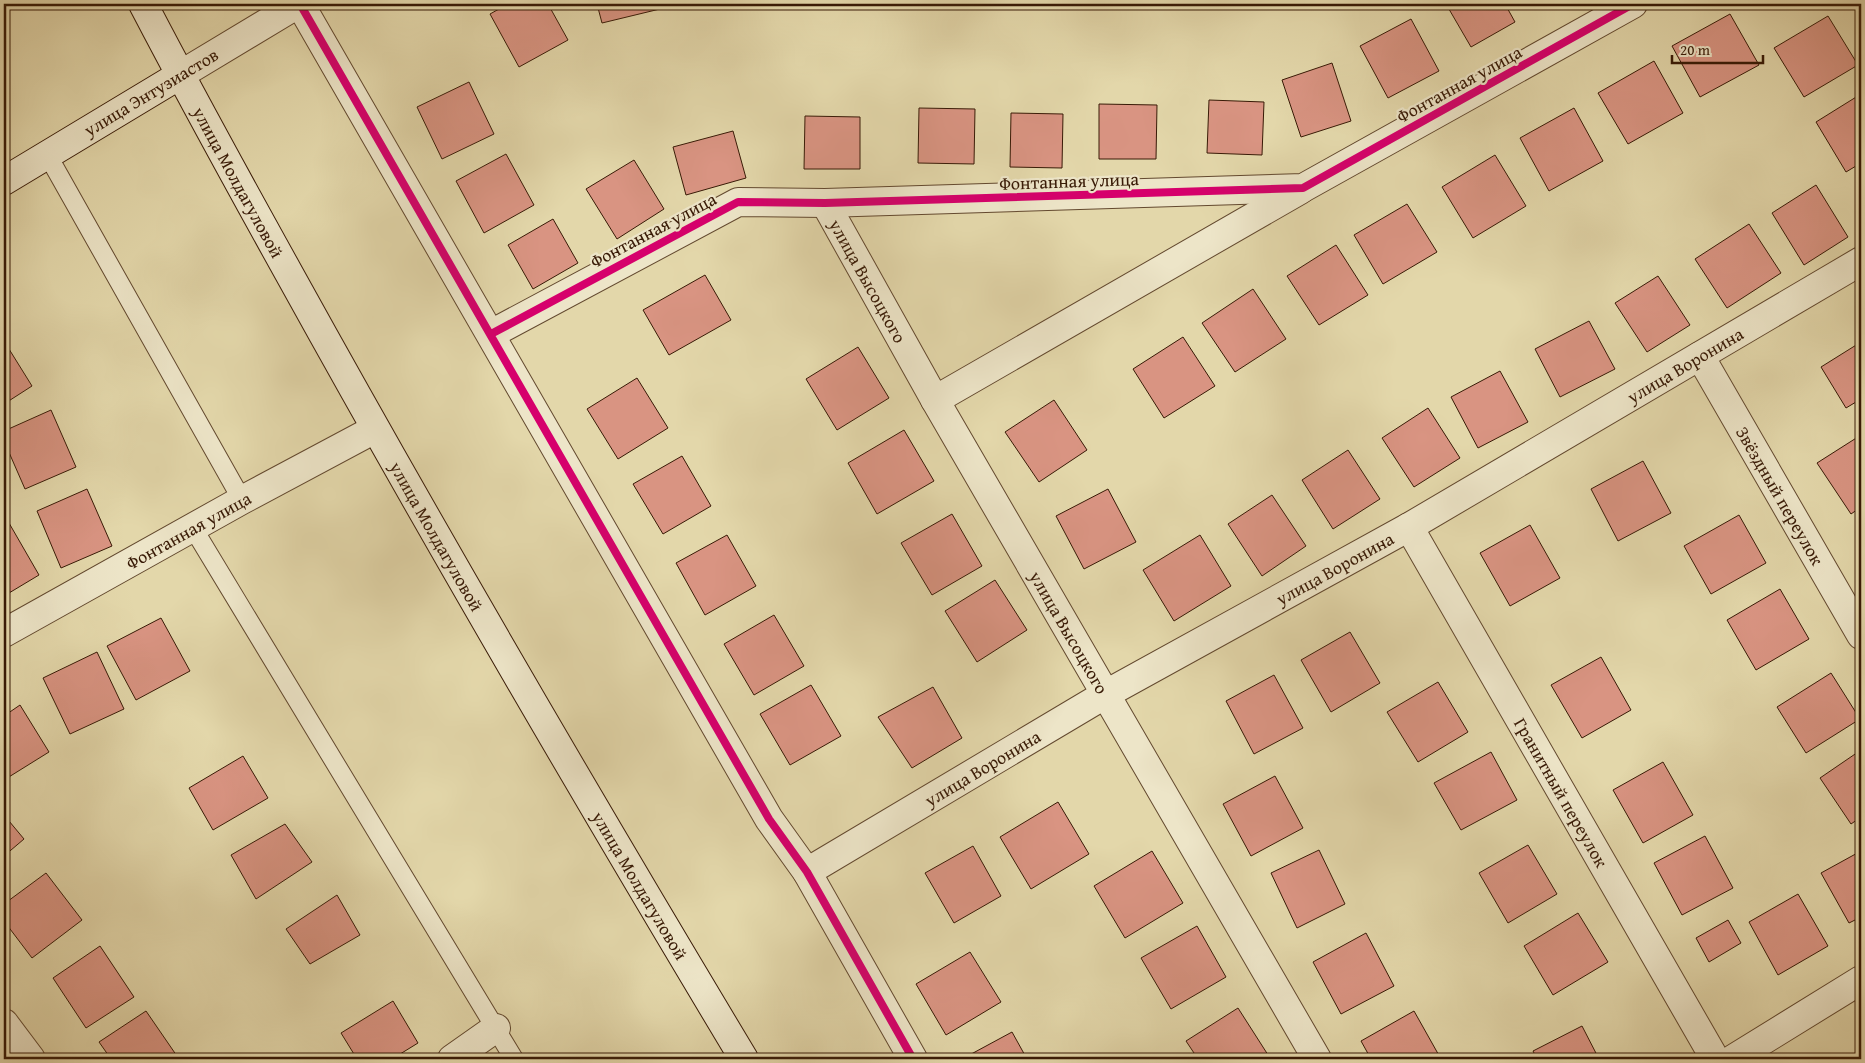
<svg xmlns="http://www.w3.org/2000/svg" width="1865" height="1063" font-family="'Gentium Book Plus',serif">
<rect width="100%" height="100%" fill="#e3d7aa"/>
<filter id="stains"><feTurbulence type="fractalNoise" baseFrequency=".004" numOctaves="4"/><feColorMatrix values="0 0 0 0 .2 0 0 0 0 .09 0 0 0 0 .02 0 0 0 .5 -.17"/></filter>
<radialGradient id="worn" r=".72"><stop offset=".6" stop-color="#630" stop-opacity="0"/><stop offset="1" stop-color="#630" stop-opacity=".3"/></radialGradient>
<!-- building -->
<path fill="#d99482" stroke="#381a06" d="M508,4H548L568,40L519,67L490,14Z
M597,4H663L664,8L602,23Z
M1446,4H1505L1515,22L1471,47Z
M1730,14L1759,65L1700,97L1672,46Z
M1828,16L1858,65L1804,97L1774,48Z
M1411,19L1439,71L1388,98L1360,46Z
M1654,61L1683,113L1628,144L1598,93Z
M1332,63L1351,121L1301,137L1282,80Z
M469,82L494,134L442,159L417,107Z
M1861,94V163L1846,172L1816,122Z
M1209,100L1264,102L1262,155L1207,153Z
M1099,104L1157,105L1156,159H1099Z
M919,108L975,109L974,164L918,163Z
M1574,108L1603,161L1549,191L1520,138Z
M1011,113L1063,114L1062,168L1010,167Z
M805,116L860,117V169H804Z
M733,131L746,178L686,195L673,147Z
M506,154L534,205L484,233L456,181Z
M1495,155L1526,206L1473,238L1442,187Z
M634,160L664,209L617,239L586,189Z
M1816,185L1848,237L1804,265L1772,213Z
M1407,204L1437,252L1383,284L1354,235Z
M553,219L578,263L533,289L508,245Z
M1749,224L1781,273L1727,308L1695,259Z
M1336,245L1368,295L1319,325L1287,276Z
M705,275L731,320L669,355L643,310Z
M1658,276L1690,325L1647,352L1615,303Z
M1253,289L1286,339L1235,372L1202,323Z
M1589,321L1615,369L1560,397L1535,349Z
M1183,337L1215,386L1164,418L1133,369Z
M4,341L32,386L4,404Z
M1861,342V399L1846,408L1821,367Z
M858,347L889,398L837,430L806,379Z
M1500,371L1528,422L1478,448L1451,397Z
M637,378L668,428L618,459L587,409Z
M1054,400L1087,450L1039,482L1005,432Z
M1428,408L1460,458L1414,487L1382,438Z
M51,410L76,467L25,489L4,441V431Z
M904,430L934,481L877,514L848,463Z
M1861,435V507L1851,514L1817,463Z
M1348,450L1380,499L1333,529L1302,480Z
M682,456L711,506L663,534L633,484Z
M1643,461L1671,513L1618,541L1591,489Z
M87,489L112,546L61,568L37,511Z
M1108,489L1136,542L1084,569L1056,516Z
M1272,495L1306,546L1262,576L1228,524Z
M952,514L982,566L932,595L901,543Z
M1739,515L1766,563L1711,594L1684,546Z
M9,523L39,575L4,596V526Z
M1530,525L1560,578L1510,606L1480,553Z
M727,535L756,586L705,615L676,563Z
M1200,535L1231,586L1174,621L1143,570Z
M995,580L1027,630L977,662L945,611Z
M1780,589L1809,639L1756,670L1727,620Z
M774,615L804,666L754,695L724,644Z
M161,618L190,671L136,700L107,646Z
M1350,632L1380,683L1331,712L1301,660Z
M97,652L124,709L70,734L43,678Z
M1601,657L1631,710L1582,738L1551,685Z
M1831,673L1860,719L1806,753L1777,707Z
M1274,675L1303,728L1254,754L1226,701Z
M1438,682L1468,732L1418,762L1387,712Z
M811,685L841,736L790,765L760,714Z
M933,687L962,738L912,768L878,717Z
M20,705L49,752L4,780V716Z
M1861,750V817L1851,824L1820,778Z
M1491,752L1517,800L1461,830L1434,783Z
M243,756L268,798L213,830L189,788Z
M1663,762L1693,815L1643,843L1613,790Z
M1275,776L1303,828L1251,856L1223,804Z
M1058,802L1089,854L1031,889L1000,837Z
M4,815L24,839L4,856Z
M285,824L312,862L256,899L231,855Z
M1705,836L1733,888L1682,915L1654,863Z
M1528,845L1557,894L1508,923L1479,873Z
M973,846L1001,896L954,923L925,873Z
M1319,850L1345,904L1297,928L1271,873Z
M1152,851L1183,903L1125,938L1094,886Z
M1861,851V917L1849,923L1821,873Z
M46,873L82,920L32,958L4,921V904Z
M1798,894L1828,946L1778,975L1749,922Z
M337,895L360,935L310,964L286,929Z
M1578,913L1608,962L1553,995L1524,946Z
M1728,920L1741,943L1709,962L1696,938Z
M1197,926L1226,977L1171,1009L1141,958Z
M1366,933L1394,986L1341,1014L1313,962Z
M100,946L134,997L86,1028L53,978Z
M970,952L1001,1002L946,1035L916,984Z
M393,1001L418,1043L392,1059H357L341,1033Z
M1238,1008L1270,1058L1198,1059L1186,1041Z
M146,1011L179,1059H111L99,1042Z
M1414,1011L1441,1059H1371L1361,1041Z
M1582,1026L1599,1059H1537L1533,1051Z
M1012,1032L1027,1059H962Z"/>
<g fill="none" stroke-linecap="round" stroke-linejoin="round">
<defs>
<path id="lane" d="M47,154L242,500
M193,528L514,1059"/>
<g id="street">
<path d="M300,4L769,819L807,872L913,1059"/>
<path d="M180,75L298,4"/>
<path id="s1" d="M825,203L935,400L1317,1059"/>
<path d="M491,334L738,202L825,203L1303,188L1633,4"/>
<path id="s2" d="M1700,356L1861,635"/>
<path d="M935,400L1300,190"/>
<path id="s3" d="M1409,527L1715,1059"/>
<path id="s4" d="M4,633L242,500L375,429"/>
<path id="s5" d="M807,872L1106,694L1409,527L1861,261"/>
<path d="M4,1023L31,1059"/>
<path d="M452,1059L496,1028"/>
<path d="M1733,1059L1861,980"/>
</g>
<g id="secondary">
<path id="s6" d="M143,4C191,96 241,187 291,277C437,541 589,801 744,1059"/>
<path d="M4,181L180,75"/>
</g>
</defs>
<!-- lane casing -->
<use href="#lane" stroke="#63492f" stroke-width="20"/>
<!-- street casing -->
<use href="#street" stroke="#63492f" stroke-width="30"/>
<!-- secondary casing -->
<use href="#secondary" stroke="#381a06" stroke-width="30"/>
<!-- lane -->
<use href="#lane" stroke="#ede5c8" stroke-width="18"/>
<!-- street -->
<use href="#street" stroke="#ede5c8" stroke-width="28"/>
<!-- secondary -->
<use href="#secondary" stroke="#ede5c8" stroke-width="28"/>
<defs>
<path id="cycleway" d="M300,4L769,819L807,872L913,1059
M491,334L738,202L825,203L1303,188L1633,4"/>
</defs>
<!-- cycleway casing -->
<use href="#cycleway" stroke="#ede5c8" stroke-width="11"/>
<!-- cycleway -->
<use href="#cycleway" stroke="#d6006c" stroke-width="8"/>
</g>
<g text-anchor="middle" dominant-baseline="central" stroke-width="4.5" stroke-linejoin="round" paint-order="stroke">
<!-- street labels -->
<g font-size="18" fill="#381a06" stroke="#ede5c8">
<text transform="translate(1459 84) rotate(-29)">Фонтанная улица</text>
<text transform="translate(151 92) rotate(-31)">улица Энтузиастов</text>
<text transform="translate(1069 181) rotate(-2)">Фонтанная улица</text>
<text stroke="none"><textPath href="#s6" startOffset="202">улица Молдагуловой</textPath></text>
<text transform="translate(653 230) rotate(-28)">Фонтанная улица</text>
<text stroke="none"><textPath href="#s1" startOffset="89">улица Высоцкого</textPath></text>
<text stroke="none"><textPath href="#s5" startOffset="1014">улица Воронина</textPath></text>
<text stroke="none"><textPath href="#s2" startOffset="161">Звёздный переулок</textPath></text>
<text stroke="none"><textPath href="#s4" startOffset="211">Фонтанная улица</textPath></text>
<text stroke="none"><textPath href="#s6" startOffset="608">улица Молдагуловой</textPath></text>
<text stroke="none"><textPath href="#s5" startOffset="609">улица Воронина</textPath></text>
<text stroke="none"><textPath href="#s1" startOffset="494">улица Высоцкого</textPath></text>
<text stroke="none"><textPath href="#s5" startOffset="204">улица Воронина</textPath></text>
<text stroke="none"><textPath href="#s3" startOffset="306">Гранитный переулок</textPath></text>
<text stroke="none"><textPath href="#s6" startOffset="1012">улица Молдагуловой</textPath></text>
</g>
</g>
<!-- margin -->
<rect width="1865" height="1063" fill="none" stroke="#e3d7aa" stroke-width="20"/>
<rect x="5" y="5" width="1855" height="1053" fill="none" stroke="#381a06" stroke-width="2.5"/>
<rect x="10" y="10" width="1845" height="1043" fill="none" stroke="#381a06"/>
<!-- scale -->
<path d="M1672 55v8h91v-8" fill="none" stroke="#381a06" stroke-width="2.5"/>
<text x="1680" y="55" font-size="15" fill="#381a06" stroke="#ede5c8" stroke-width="4" paint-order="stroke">20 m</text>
<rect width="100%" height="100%" filter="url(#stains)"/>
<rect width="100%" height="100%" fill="url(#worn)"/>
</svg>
